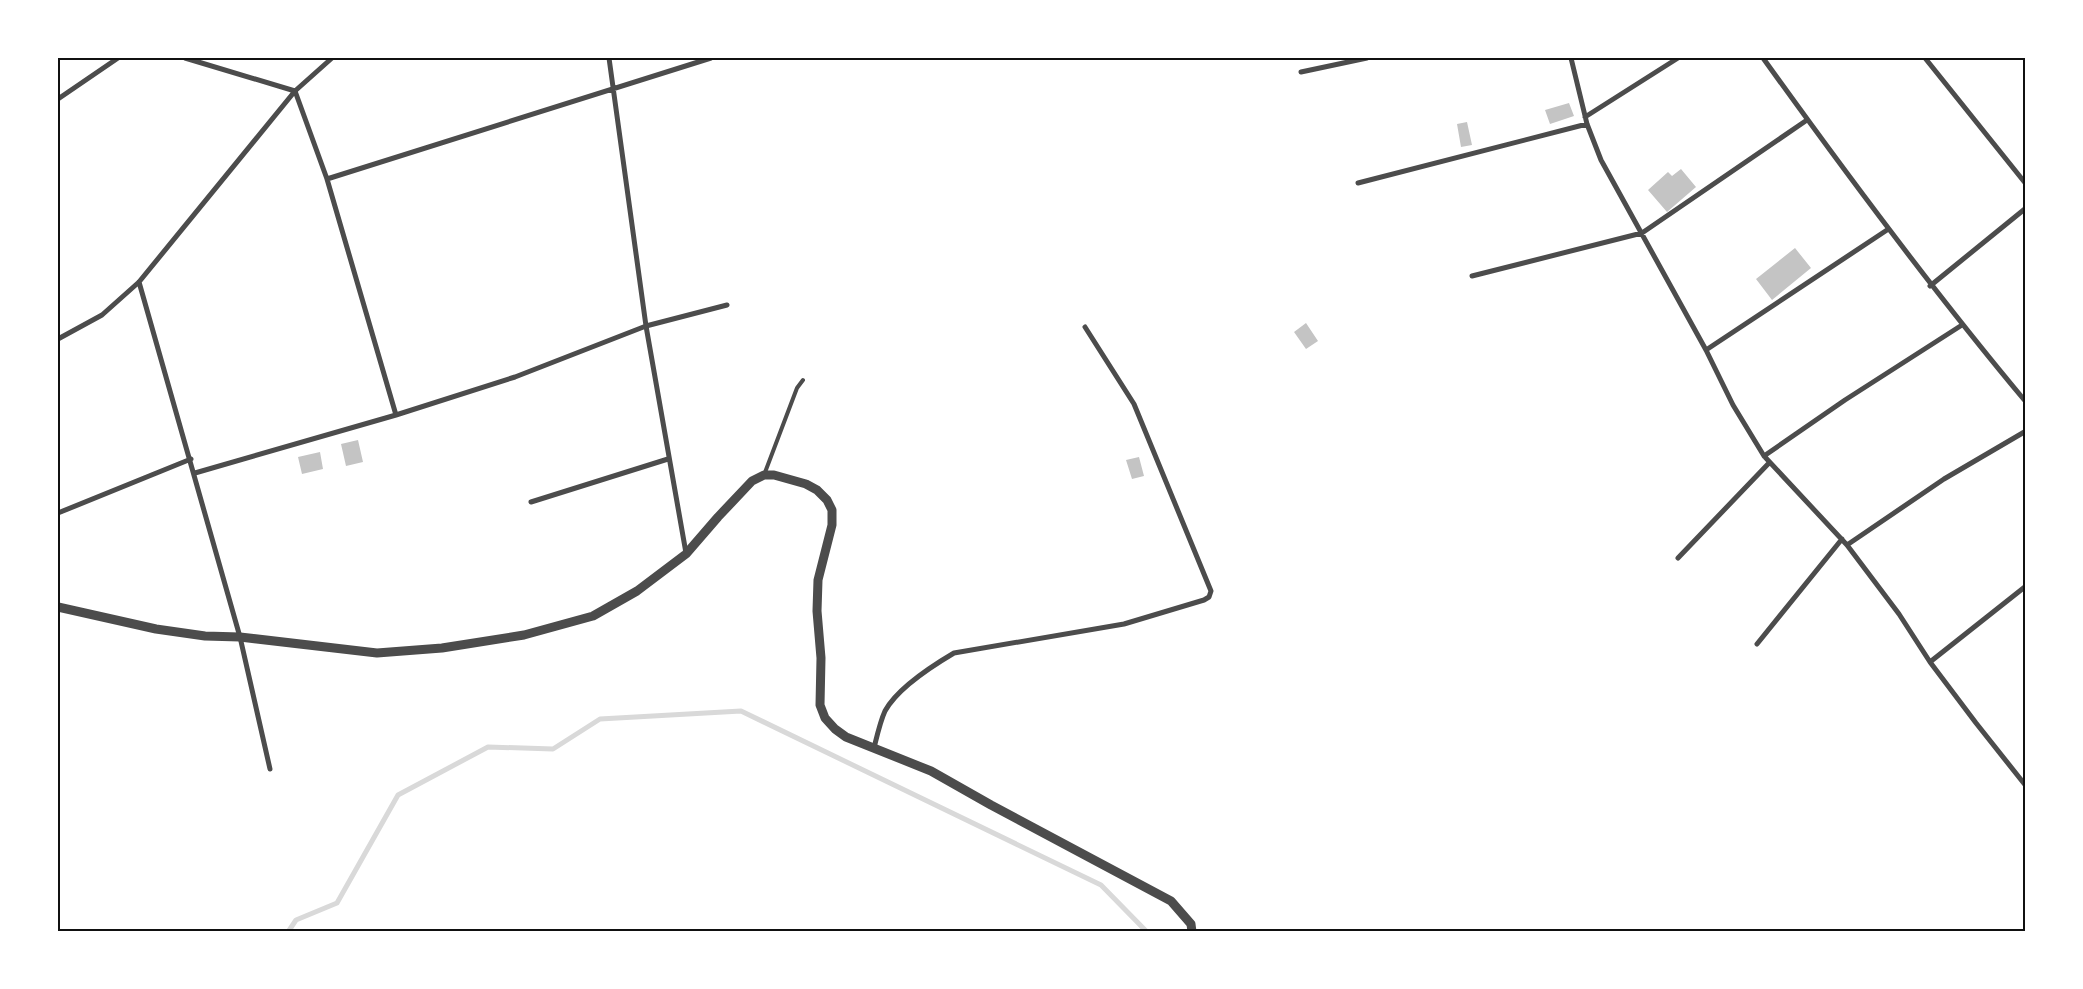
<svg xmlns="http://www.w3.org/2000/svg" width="2083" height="989" font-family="'Archivo Narrow',sans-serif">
<rect width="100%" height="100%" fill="#fff"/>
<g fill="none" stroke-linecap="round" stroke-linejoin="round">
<!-- stream -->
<path stroke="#d9d9d9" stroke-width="5" d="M288,932L296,920L337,903L398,795L488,747L553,749L600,719L741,711L1101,885L1147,932"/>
</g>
<!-- building -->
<path fill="#c4c4c4" d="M1569,103L1574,116L1550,124L1545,110Z
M1467,122L1472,145L1461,147L1457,124Z
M1681,169L1696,187L1667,212L1648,190L1668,172L1672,176Z
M1795,248L1811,268L1772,300L1756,279Z
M1306,323L1318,341L1306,349L1294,332Z
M358,440L363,462L346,466L341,444Z
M320,452L323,469L302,474L298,457Z
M1139,457L1144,476L1132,479L1126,460Z"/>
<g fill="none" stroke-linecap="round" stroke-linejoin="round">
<!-- service -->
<path stroke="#4c4c4c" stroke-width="4" d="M764,475L797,388L803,380"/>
<!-- minor -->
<path stroke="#4c4c4c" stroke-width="5" d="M185,58L295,91L327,179L396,415
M609,58L646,326L686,553
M1571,58L1587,124L1601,160L1706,350L1733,405L1764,456L1847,545L1899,614L1930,662L1976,723L2026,786
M1763,58C1847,175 1933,291 2026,402
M1925,58L2026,184
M1301,72L1367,58
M58,99L118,58
M1585,117L1678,58
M327,179L711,58
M1358,183L1587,124
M1472,276L1642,233L1807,120
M139,282L240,637L270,769
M1930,286L2026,208
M58,339L102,315L139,282L295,91L332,58
M1706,350L1887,230
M1764,456L1845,400L1962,325
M195,473L396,415L515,377L646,326L727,305
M531,502L668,459
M58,513L191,459
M1847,545L1944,479L2026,431
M1678,558L1769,463
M1757,644L1842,539
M1930,662L2026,586
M874,748C877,736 880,722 885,711C897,689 932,666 954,653L1124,624L1204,600L1209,597L1211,591L1134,404L1085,327"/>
<!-- tertiary -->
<path stroke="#4c4c4c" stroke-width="9" d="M58,607L156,629L205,636L240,637L377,653L442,648L524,635L593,616L637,591L686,554L718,517L752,481L764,475H774L806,484L817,490L827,500L832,510V525L818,580L817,611L821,658L820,705L825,718L835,729L846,737L931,771L991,805L1171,901L1191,924L1192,932"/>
</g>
<!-- border -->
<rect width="2083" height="989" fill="none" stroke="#ffffff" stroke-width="118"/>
<rect x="59" y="59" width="1965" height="871" fill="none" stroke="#111" stroke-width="2"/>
</svg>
